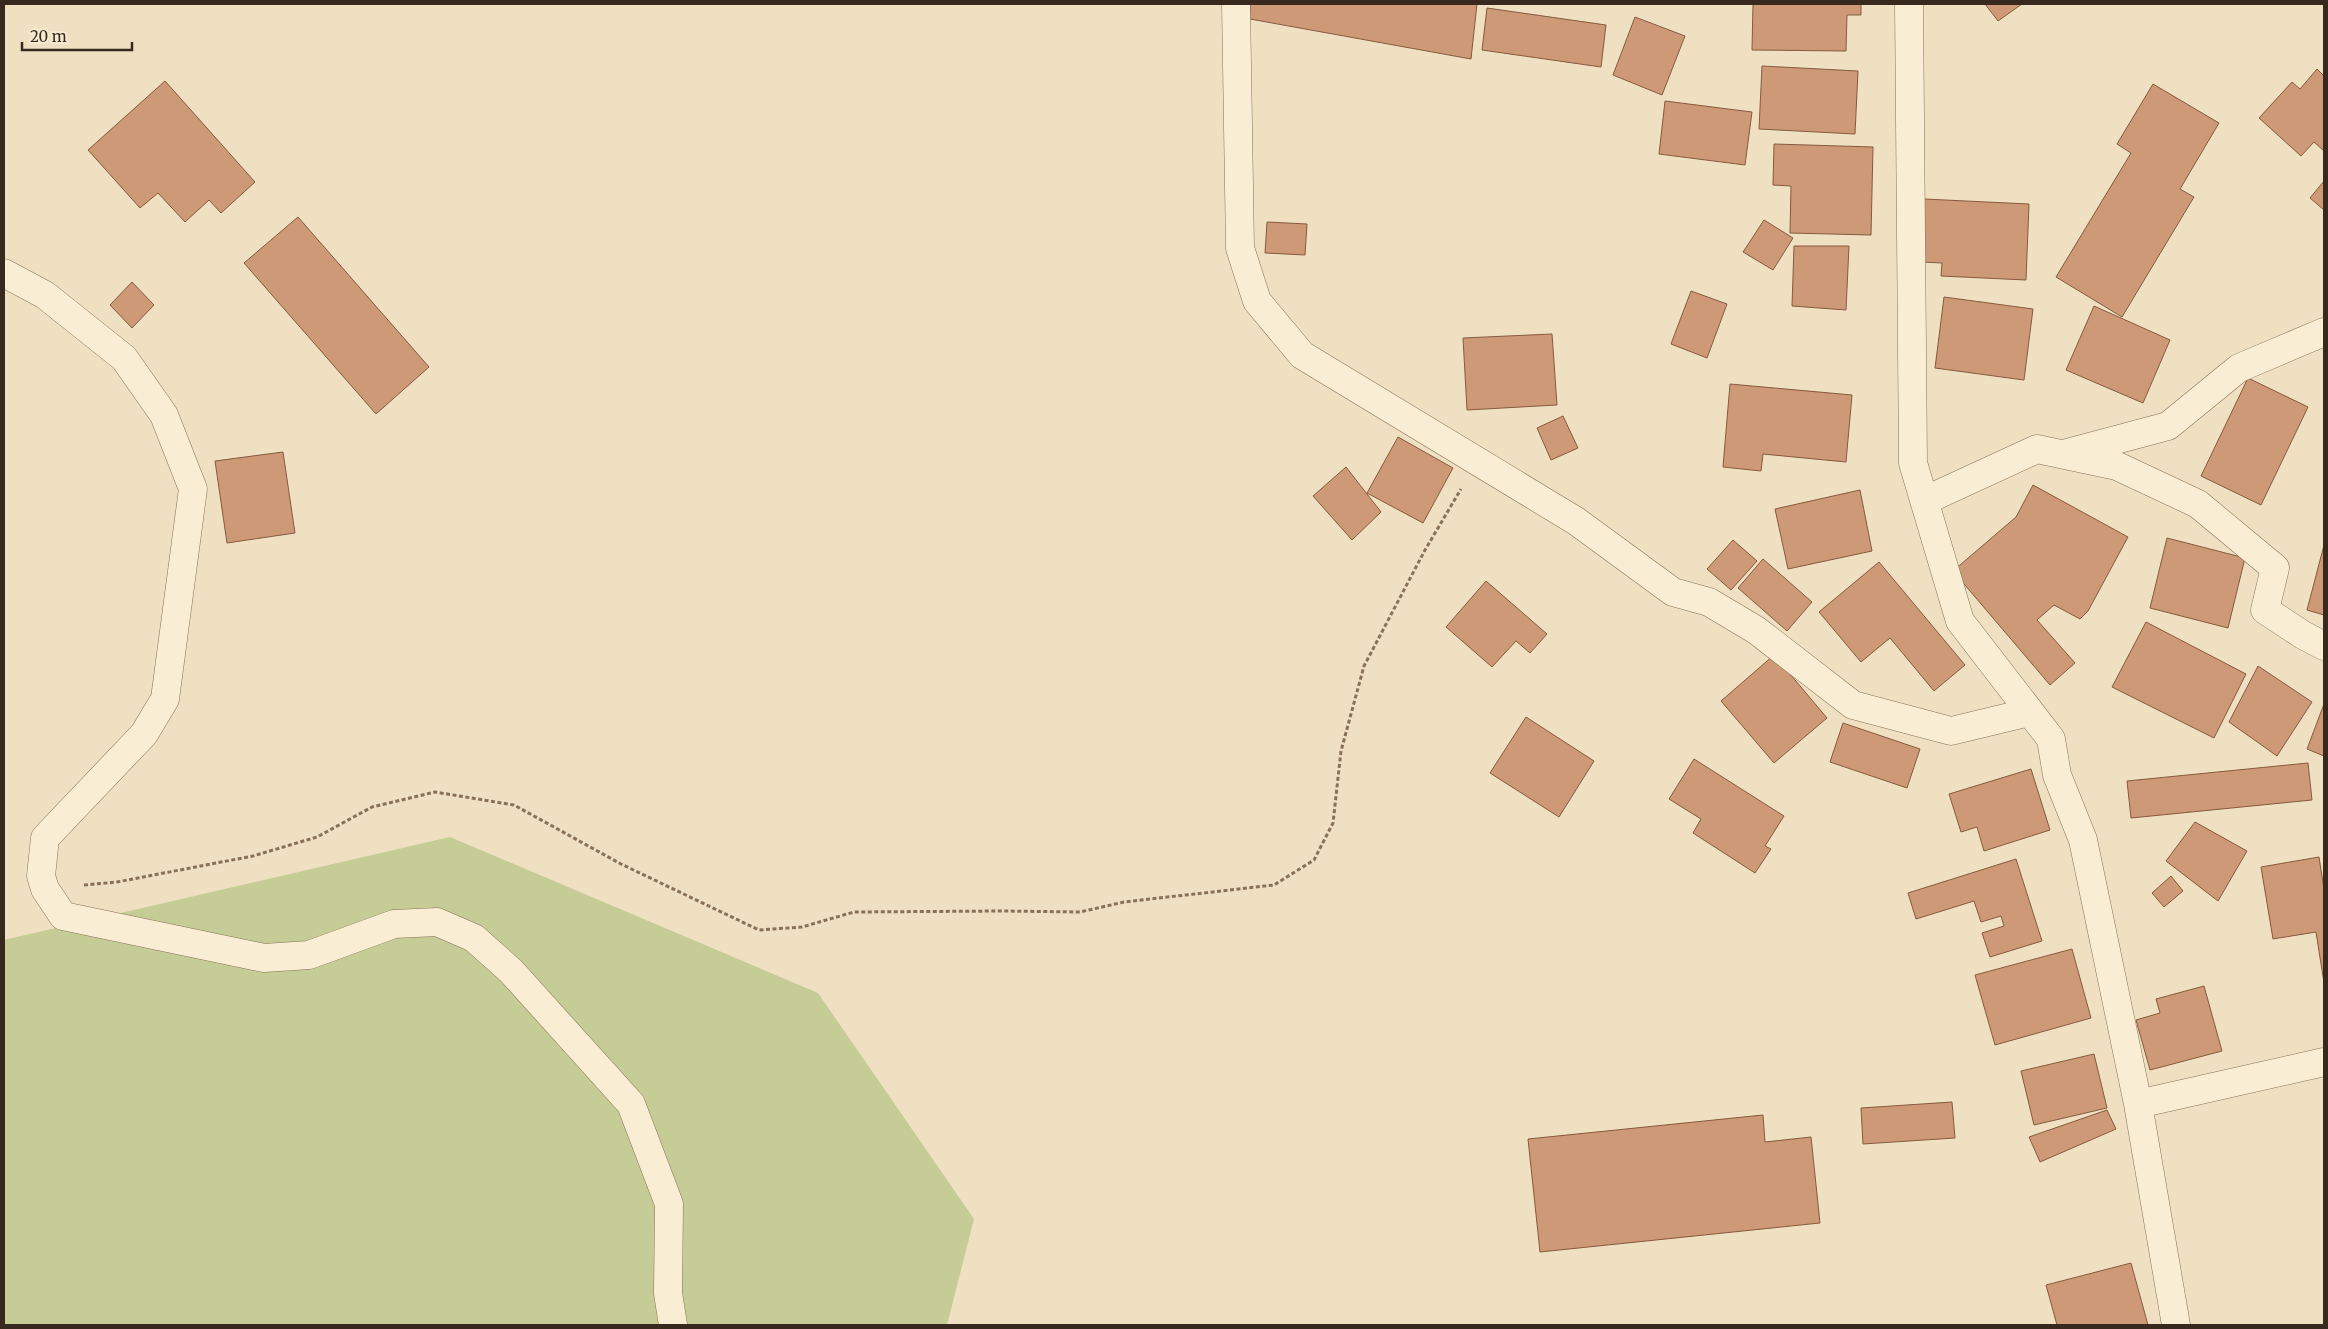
<svg xmlns="http://www.w3.org/2000/svg" width="2328" height="1329" font-family="Merriweather,serif">
<rect width="100%" height="100%" fill="#eee0c1"/>
<!-- green -->
<path fill="#c6cc95" d="M450,837L818,993L974,1219L947,1325H4V940Z"/>
<!-- building -->
<path fill="#cd9976" stroke="#875a3e" d="M1250,4H1477L1471,59L1250,19Z
M1753,4H1861V15H1847L1846,51L1752,50Z
M1985,4H2022L1998,21Z
M1487,8L1606,25L1601,67L1482,50Z
M1635,17L1685,36L1662,95L1613,75Z
M1762,66L1858,71L1855,134L1759,129Z
M2317,69L2324,76V151L2314,142L2301,156L2259,118L2292,82L2300,89Z
M165,81L255,182L221,213L209,200L185,222L158,193L140,208L88,150Z
M2153,84L2219,123L2180,189L2194,197L2122,317L2056,277L2131,153L2117,144Z
M1665,101L1752,112L1745,165L1659,154Z
M1774,144L1873,147L1871,235L1790,233L1791,186L1773,185Z
M2324,181V210L2310,198Z
M1924,199L2029,204L2026,280L1941,276L1942,263L1921,262Z
M298,217L429,367L376,414L244,263Z
M1764,220L1793,238L1773,270L1743,252Z
M1267,222L1307,224L1305,255L1265,253Z
M1794,246H1849L1846,310L1792,306Z
M132,282L154,305L132,328L110,305Z
M1691,291L1727,304L1707,358L1671,344Z
M1944,297L2033,309L2024,380L1935,368Z
M2094,306L2170,340L2143,403L2066,370Z
M1552,334L1557,405L1467,410L1463,338Z
M2248,378L2308,407L2261,505L2201,476Z
M1730,384L1852,395L1846,462L1763,454L1761,471L1723,467Z
M1563,416L1578,448L1551,460L1537,428Z
M1398,437L1453,468L1423,523L1367,493Z
M283,452L295,533L227,543L215,461Z
M1346,467L1381,512L1352,540L1313,496Z
M2033,485L2128,537L2088,611L2080,619L2054,605L2037,620L2075,663L2050,685L1953,571L2016,517Z
M1860,490L1872,551L1788,569L1775,509Z
M2167,538L2245,558L2228,628L2150,608Z
M1733,540L1757,561L1731,590L1707,569Z
M2324,545V615L2307,610Z
M1763,559L1812,602L1787,631L1738,588Z
M1879,562L1965,665L1934,691L1890,638L1861,662L1819,612Z
M1486,581L1547,634L1530,653L1516,641L1492,667L1446,627Z
M2146,622L2246,674L2214,738L2112,687Z
M1774,655L1827,718L1774,763L1721,701Z
M2258,666L2312,702L2277,756L2229,722Z
M2324,704V756L2307,749Z
M1526,717L1594,761L1559,817L1490,773Z
M1843,723L1920,749L1907,788L1830,762Z
M1694,759L1784,816L1765,846L1771,849L1755,873L1693,833L1701,819L1669,799Z
M2308,763L2312,800L2131,818L2127,781Z
M2031,769L2050,830L1984,851L1977,827L1961,832L1949,794Z
M2195,822L2247,851L2218,901L2166,861Z
M2319,857L2324,889V983L2316,932L2273,939L2261,867Z
M2016,859L2042,941L1990,957L1982,933L2004,926L2001,916L1981,922L1974,901L1916,919L1908,893Z
M2171,876L2183,891L2164,907L2152,893Z
M2072,949L2091,1018L1995,1045L1975,975Z
M2204,986L2222,1051L2150,1070L2136,1020L2160,1013L2156,999Z
M2094,1054L2107,1108L2034,1125L2021,1071Z
M1952,1102L1955,1138L1863,1144L1861,1108Z
M2107,1110L2116,1129L2040,1162L2029,1137Z
M1763,1115L1765,1142L1811,1137L1820,1223L1540,1252L1528,1139Z
M2131,1263L2148,1325H2057L2046,1285Z"/>
<g fill="none" stroke-linecap="round" stroke-linejoin="round">
<defs>
<path id="minor" d="M1236,4L1240,248L1257,301L1302,355L1576,521L1673,592L1709,602L1756,630L1853,705L1951,731L2030,712
M1909,4L1913,463L1960,621L2051,739L2057,775L2083,840L2138,1104L2176,1325
M4,273L45,295L124,358L164,415L193,489L165,699L144,734L45,838L41,876L45,889L63,916L264,958L309,955L394,924L437,922L474,938L511,971L631,1104L669,1204L668,1293L673,1325
M2067,453L2168,426L2239,368L2324,332
M1924,501L2037,449L2117,466L2198,504L2275,568L2265,610L2303,635L2324,646
M2138,1104L2324,1062"/>
</defs>
<!-- minor casing -->
<use href="#minor" stroke="#887158" stroke-width="29"/>
<!-- path -->
<path stroke="#887158" stroke-width="3" stroke-dasharray="4 2.5" stroke-linecap="butt" d="M84,885L117,882L253,856L317,837L372,807L435,792L514,805L621,864L759,930L802,927L854,912L1001,911L1080,912L1124,902L1274,885L1314,860L1333,823L1341,751L1364,666L1425,550L1461,489"/>
<!-- minor -->
<use href="#minor" stroke="#f9eed4" stroke-width="28"/>
</g>
<!-- border -->
<rect width="2328" height="1329" fill="none" stroke="#37291d" stroke-width="10"/>
<!-- scale -->
<path d="M22 42v8h110v-8" fill="none" stroke="#37291d" stroke-width="2.5"/>
<text x="30" y="42" font-size="15" fill="#37291d" stroke="#f6ead0" stroke-width="4" paint-order="stroke">20 m</text>
</svg>
